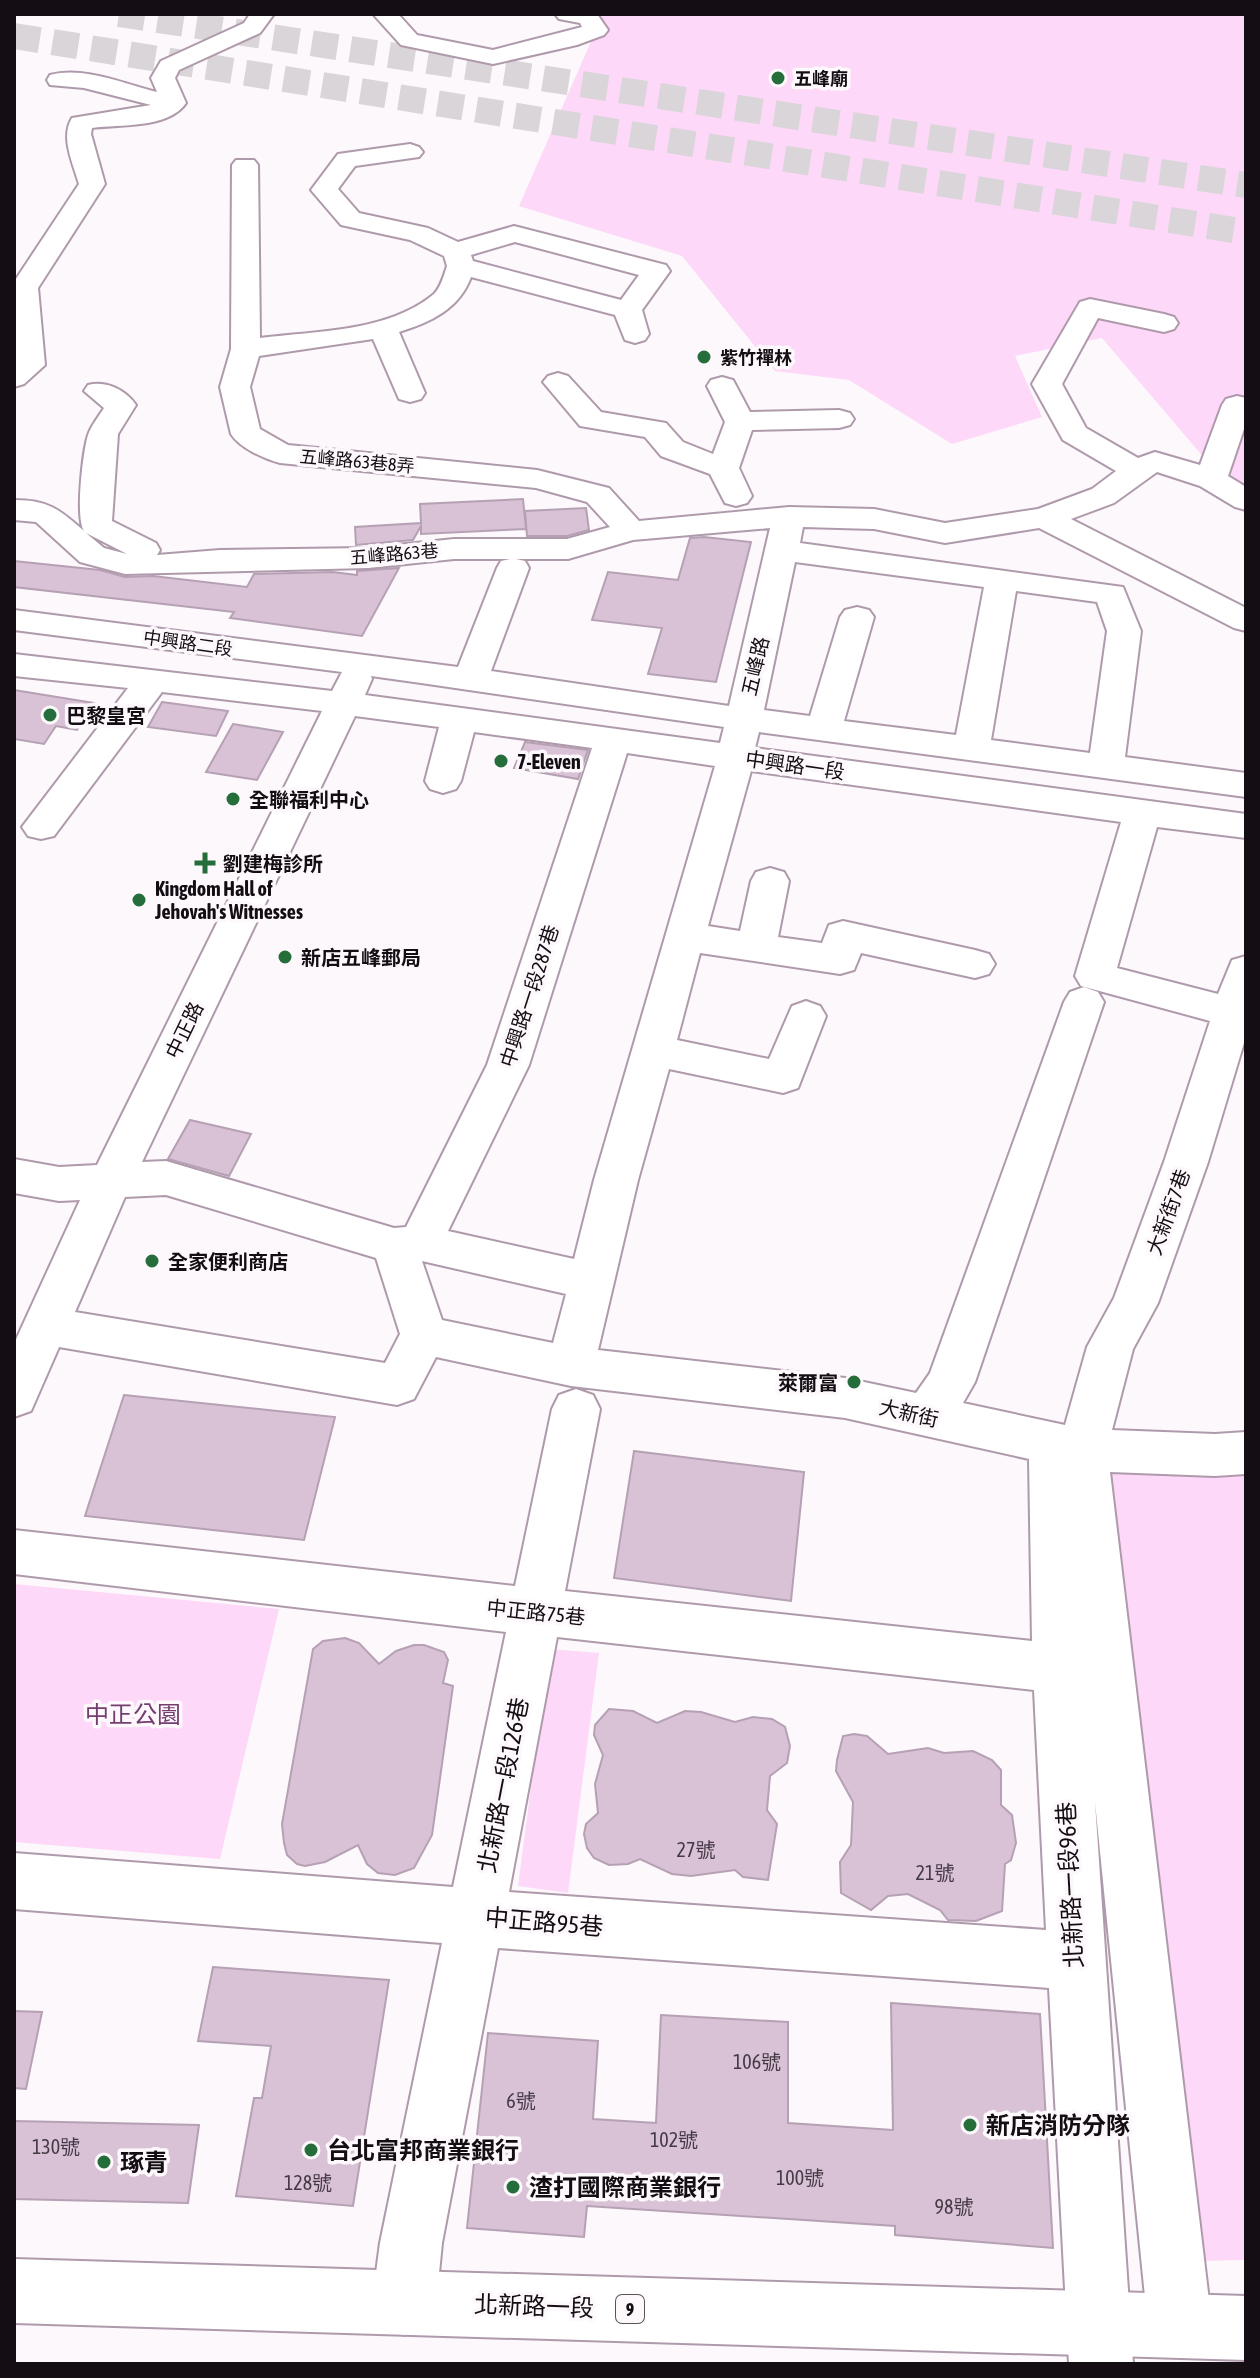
<svg xmlns="http://www.w3.org/2000/svg" width="1260" height="2378" font-family="'Asap Condensed','Noto Sans TC',sans-serif">
<rect width="100%" height="100%" fill="#fcf8fc"/>
<!-- green -->
<path fill="#fdd8f8" d="M603,14H1246V507L1102,338L1015,356L1042,417L952,444L849,380L775,371L682,256L519,206Z
M1104,1457L1246,1467V2260L1152,2262Z
M14,1584L279,1609L220,1859L14,1842Z
M549,1649L599,1653L568,1893L518,1886Z"/>
<!-- building -->
<path fill="#d9c2d6" stroke="#b6a0b3" stroke-width="2" d="M523,499L526,529L421,534V526L413,540L356,545L355,527L421,523L420,504Z
M586,508L589,530L567,536H527L525,511Z
M704,537L751,542L716,682L648,674L662,628L592,620L608,572L678,580L690,538Z
M14,561L100,570L125,577L153,576L247,587L254,574L333,572L357,575V571L399,568L362,636L230,618L234,612L14,587Z
M14,690L94,703L77,730L56,726L44,744L14,739Z
M162,702L228,711L216,736L148,727Z
M233,724L283,732L257,780L206,772Z
M525,742L588,750L578,779L514,768Z
M190,1120L251,1134L229,1176L168,1159Z
M124,1395L335,1417L304,1540L85,1516Z
M634,1451L804,1472L791,1601L614,1578Z
M345,1638L359,1643L379,1664L396,1651L414,1645H424L444,1652L448,1660L443,1683L453,1686L432,1835L414,1868L395,1875L378,1873L367,1864L358,1845L325,1862L305,1866L297,1864L287,1855L284,1843L282,1824L313,1649L323,1641Z
M609,1709L633,1711L657,1723L685,1711L701,1712L735,1722L753,1717L772,1719L785,1727L790,1746L787,1763L770,1776L767,1810L777,1824L768,1880L743,1877L735,1870L691,1876L672,1874L640,1859L628,1864L609,1865L594,1858L587,1848L584,1834L586,1824L598,1813L595,1784L603,1755L594,1735L595,1725Z
M854,1734L867,1736L888,1754L928,1748L944,1753L973,1751L992,1760L1001,1770V1805L1012,1815L1016,1843L1011,1860L1005,1864L1002,1911L976,1921L948,1920L940,1910L908,1894L888,1896L871,1910L841,1893L840,1862L851,1845L853,1802L836,1771L837,1760L843,1736Z
M213,1967L389,1980L353,2206L236,2196L254,2098H262L271,2046L198,2041Z
M891,2003L1040,2014L1053,2248L895,2235V2226L587,2206L584,2237L467,2228L488,2033L598,2041L593,2119L656,2123L661,2015L788,2022V2123L893,2130Z
M14,2011L42,2012L26,2089L14,2088Z
M14,2121L199,2125L188,2203L14,2199Z"/>
<g fill="none" stroke-linecap="round" stroke-linejoin="round">
<!-- highway-tunnel -->
<path stroke="#d9d5d9" stroke-width="26" stroke-dasharray="26 13" stroke-linecap="butt" d="M119,14L1246,185
M14,36L1246,232"/>
<defs>
<path id="minor" d="M250,14H274L260,33L179,70L175,78L186,103C168,129 120,124 92,128L91,134L105,184L38,288L45,365L24,384L14,387V282L79,184C73,163 60,137 72,118L151,105L84,88L50,85L47,80L50,75C84,66 124,84 157,92L151,78L161,61L244,23Z
M373,14H398L417,35L493,50L582,27L580,23L559,19L555,14H597L608,30L604,35L577,45L493,64L401,45Z
M410,144L419,147L423,152L419,157L355,166L338,189L359,213L428,228L458,242L514,226L666,265L670,271L642,310L649,334L645,340L635,343L625,340L615,315L471,277C459,309 431,322 399,332L425,393L421,399L410,402L399,399L373,339L259,356L250,387L260,429L288,445L537,470L609,488L639,521L789,507L874,509L945,523L1038,509L1092,489L1116,471L1063,440L1032,384L1080,302L1090,299L1164,314L1174,317L1178,323L1174,329L1164,332L1098,318L1062,384L1086,428L1138,458L1155,452L1200,465L1222,405L1226,399L1237,396L1246,398V423L1228,476L1246,487V510L1235,507L1200,486L1157,472L1114,503L1071,519L1246,608V631L1234,628L1039,528L945,543L874,529L803,527L800,543L1123,587L1141,631L1125,757L1246,773V797L759,732L755,748L1246,814V838L1157,827L1117,968L1218,994L1232,960L1246,956V1036L1208,1162L1158,1303L1133,1349L1112,1430L1215,1434L1246,1432V1474L1215,1476L1110,1472L1212,2326L1203,2349L1180,2358L1157,2349L1148,2326L1095,1802L1133,2364H1069L1049,1988L498,1948L442,2243L436,2303L427,2326L404,2335L381,2326L372,2303L380,2243L442,1943L14,1909V1853L453,1887L506,1632L14,1574V1530L515,1586L552,1409L559,1395L576,1389L593,1395L600,1409L565,1591L1032,1641L1029,1459L845,1418L571,1386L436,1357L414,1399L397,1405L59,1347L31,1411L14,1417V1344L80,1200L59,1201L14,1193V1159L59,1167L97,1165L322,711L162,692L54,836L41,839L28,836L22,827L128,688L14,676V654L332,691L342,672L14,630V610L458,667L497,568L501,561L510,559H454L368,568L125,574L80,562L36,522L14,520V500C48,500 59,509 84,531C75,518 83,451 88,435C91,426 99,416 104,408L84,391L88,385C106,380 126,390 136,405L118,434L112,521L156,543L160,550L157,555L220,550L368,548L454,539H567L610,527L587,502L536,488L280,463C264,459 240,448 231,434L220,387L231,349L232,165L236,160H254L258,165L260,338C315,331 389,332 434,294C441,287 444,275 447,266L444,256L410,240L341,225L311,190L338,154ZM515,242L639,275L621,300L473,261L471,255ZM770,528L729,706L491,671L529,568L525,561L516,559H568L633,540ZM86,533L127,554L104,548ZM795,562L984,587L956,735L844,721L874,617L869,610L857,607L845,610L840,617L810,716L764,710ZM1016,591L1097,602L1107,631L1090,753L991,740ZM371,676L421,683L724,727L720,743L365,695L372,679ZM355,716L439,727L425,781L430,789L443,793L456,789L461,781L474,732L592,748L487,1065L406,1227L394,1228L166,1161L142,1162ZM627,753L715,766L594,1180L574,1259L448,1231L529,1065ZM751,771L1121,822L1075,976L1081,986L1210,1021L1164,1162L1114,1298L1087,1347L1065,1425L963,1403L975,1382L1104,1002L1098,992L1084,987L1070,992L1064,1002L930,1373L916,1393L845,1378L598,1350L638,1180L669,1069L783,1093L798,1088L826,1016L820,1006L806,1001L792,1006L769,1059L677,1040L700,953L840,974L854,970L861,953L975,978L989,974L995,964L989,954L975,950L843,921L829,925L822,943L778,937L789,881L784,872L770,868L756,872L751,881L740,931L708,926ZM166,1195L376,1258L400,1334L385,1363L75,1312L125,1197ZM422,1261L566,1294L553,1343L442,1320ZM557,1637L1034,1690L1046,1930L509,1892Z
M558,373L568,376L601,412L666,423L683,442L713,454L725,422L707,386L711,380L722,377L733,380L750,412L839,410L850,413L854,419L850,425L839,428L752,430L739,468L752,496L747,503L736,506L725,503L710,474L661,456L645,437L580,426L543,382L548,376Z"/>
<path id="major" d="M14,2259L1246,2296V2360L14,2323Z"/>
</defs>
<!-- minor casing -->
<use href="#minor" stroke="#af9aac" stroke-width="4"/>
<!-- major casing -->
<use href="#major" stroke="#af9aac" stroke-width="4"/>
<!-- minor -->
<use href="#minor" fill="#fff" fill-rule="evenodd"/>
<!-- major -->
<use href="#major" fill="#fff" fill-rule="evenodd"/>
</g>
<!-- markers -->
<g fill="#256d3a" stroke="#fcf8fc" stroke-width="3">
<circle cx="778" cy="78" r="8"/>
<circle cx="704" cy="357" r="8"/>
<circle cx="50" cy="715" r="8"/>
<circle cx="501" cy="761" r="8"/>
<circle cx="233" cy="799" r="8"/>
<path d="M201 851h8v8h8v8h-8v8h-8v-8h-8v-8h8z"/>
<circle cx="139" cy="900" r="8"/>
<circle cx="285" cy="957" r="8"/>
<circle cx="152" cy="1261" r="8"/>
<circle cx="854" cy="1382" r="8"/>
<circle cx="970" cy="2125" r="8"/>
<circle cx="311" cy="2150" r="8"/>
<circle cx="104" cy="2162" r="8"/>
<circle cx="513" cy="2187" r="8"/>
</g>
<g text-anchor="middle" dominant-baseline="central" stroke-width="7" stroke-linejoin="round" paint-order="stroke">
<!-- far-poi labels -->
<g font-size="18" font-weight="bold" fill="#140d13" stroke="#fcf8fc" text-anchor="start">
<text x="794" y="78">五峰廟</text>
<text x="720" y="357">紫竹禪林</text>
</g>
<!-- far-street labels -->
<g font-size="18" fill="#140d13" stroke="#fcf8fc">
<text transform="translate(357 461) rotate(5)">五峰路63巷8弄</text>
<text transform="translate(394 554) rotate(-5)">五峰路63巷</text>
<text transform="translate(188 643) rotate(8)">中興路二段</text>
</g>
<!-- shield labels -->
<rect fill="#fcf8fc" stroke="#5a5459" stroke-width="2" x="616" y="2295" width="28" height="28" rx="6"/>
<g font-size="18" font-weight="bold" fill="#140d13">
<text x="630" y="2309">9</text>
</g>
<!-- street labels -->
<g font-size="20" fill="#140d13" stroke="#fcf8fc">
<text transform="translate(755 666) rotate(-77)">五峰路</text>
<text transform="translate(795 765) rotate(8)">中興路一段</text>
<text transform="translate(529 996) rotate(-72)">中興路一段287巷</text>
<text transform="translate(184 1030) rotate(-64)">中正路</text>
<text transform="translate(1168 1212) rotate(-70)">大新街7巷</text>
<text transform="translate(909 1413) rotate(13)">大新街</text>
<text transform="translate(536 1612) rotate(6)">中正路75巷</text>
</g>
<!-- poi labels -->
<g font-size="20" font-weight="bold" fill="#140d13" stroke="#fcf8fc" text-anchor="start">
<text x="66" y="715">巴黎皇宮</text>
<text x="517" y="761">7-Eleven</text>
<text x="249" y="799">全聯福利中心</text>
<text x="223" y="863">劉建梅診所</text>
<text x="155" y="888">Kingdom Hall of<tspan x="155" dy="23">Jehovah's Witnesses</tspan></text>
<text x="301" y="957">新店五峰郵局</text>
<text x="168" y="1261">全家便利商店</text>
<text x="838" y="1382" text-anchor="end">萊爾富</text>
</g>
<!-- near-number labels -->
<g font-size="20" fill="#453a44">
<text x="696" y="1849">27號</text>
<text x="935" y="1872">21號</text>
<text x="757" y="2061">106號</text>
<text x="521" y="2100">6號</text>
<text x="674" y="2139">102號</text>
<text x="56" y="2146">130號</text>
<text x="800" y="2177">100號</text>
<text x="308" y="2182">128號</text>
<text x="954" y="2206">98號</text>
</g>
<!-- near-park labels -->
<g font-size="24" fill="#753e70" stroke="#fcf8fc">
<text x="133" y="1714">中正公園</text>
</g>
<!-- near-street labels -->
<g font-size="24" fill="#140d13" stroke="#fcf8fc">
<text transform="translate(503 1785) rotate(-79)">北新路一段126巷</text>
<text transform="translate(1070 1885) rotate(-93)">北新路一段96巷</text>
<text transform="translate(544 1922) rotate(5)">中正路95巷</text>
<text transform="translate(534 2306) rotate(2)">北新路一段</text>
</g>
<!-- near-poi labels -->
<g font-size="24" font-weight="bold" fill="#140d13" stroke="#fcf8fc" text-anchor="start">
<text x="986" y="2125">新店消防分隊</text>
<text x="327" y="2150">台北富邦商業銀行</text>
<text x="120" y="2162">琢青</text>
<text x="529" y="2187">渣打國際商業銀行</text>
</g>
</g>
<!-- border -->
<rect width="1260" height="2378" fill="none" stroke="#140d13" stroke-width="32"/>
</svg>
